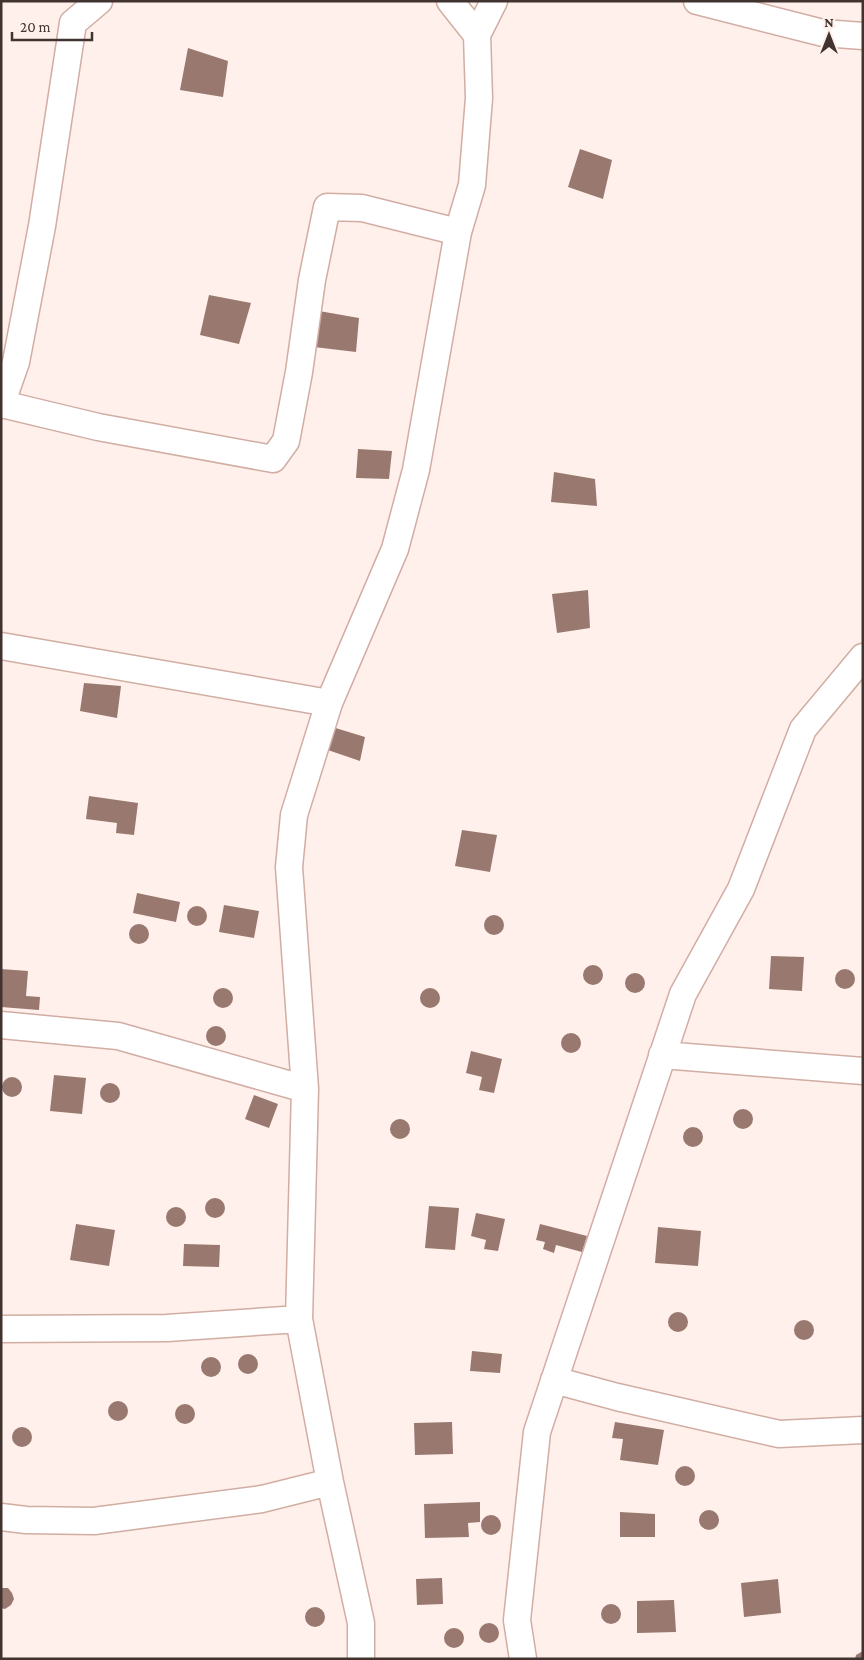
<svg xmlns="http://www.w3.org/2000/svg" width="864" height="1660" font-family="'Crimson Pro',serif">
<rect width="100%" height="100%" fill="#fff0eb"/>
<!-- building -->
<path fill="#99786f" d="M188,48L228,61L223,97L180,90Z
M580,149L612,160L603,199L568,187Z
M209,295L251,303L239,344L200,335Z
M319,311L359,318L356,352L314,347Z
M358,449L392,451L389,479L356,478Z
M554,472L595,479L597,506L551,502Z
M588,590L590,628L557,633L552,594Z
M84,683L121,686L117,718L80,711Z
M329,726L365,737L360,761L322,748Z
M89,796L138,803L134,835L116,833L117,823L86,819Z
M462,830L497,835L490,872L455,866Z
M137,893L180,902L176,922L133,913Z
M224,905L259,911L254,938L219,932Z
M187 916a10 10 0 1 1 20 0a10 10 0 1 1-20 0Z
M484 925a10 10 0 1 1 20 0a10 10 0 1 1-20 0Z
M129 934a10 10 0 1 1 20 0a10 10 0 1 1-20 0Z
M771,956L804,957L802,991L769,989Z
M583 975a10 10 0 1 1 20 0a10 10 0 1 1-20 0Z
M835 979a10 10 0 1 1 20 0a10 10 0 1 1-20 0Z
M1,969L28,971L26,996L40,997L39,1010L1,1007Z
M625 983a10 10 0 1 1 20 0a10 10 0 1 1-20 0Z
M213 998a10 10 0 1 1 20 0a10 10 0 1 1-20 0Z
M420 998a10 10 0 1 1 20 0a10 10 0 1 1-20 0Z
M206 1036a10 10 0 1 1 20 0a10 10 0 1 1-20 0Z
M561 1043a10 10 0 1 1 20 0a10 10 0 1 1-20 0Z
M471,1051L502,1059L494,1093L479,1090L482,1077L466,1073Z
M54,1075L86,1078L82,1114L50,1111Z
M2 1087a10 10 0 1 1 20 0a10 10 0 1 1-20 0Z
M100 1093a10 10 0 1 1 20 0a10 10 0 1 1-20 0Z
M254,1095L278,1104L269,1128L245,1119Z
M733 1119a10 10 0 1 1 20 0a10 10 0 1 1-20 0Z
M390 1129a10 10 0 1 1 20 0a10 10 0 1 1-20 0Z
M683 1137a10 10 0 1 1 20 0a10 10 0 1 1-20 0Z
M205 1208a10 10 0 1 1 20 0a10 10 0 1 1-20 0Z
M429,1206L459,1208L455,1250L425,1248Z
M166 1217a10 10 0 1 1 20 0a10 10 0 1 1-20 0Z
M476,1213L505,1219L498,1251L484,1249L486,1240L471,1236Z
M76,1224L115,1230L109,1266L70,1260Z
M540,1224L587,1236L582,1252L556,1245L554,1253L543,1249L545,1242L536,1240Z
M658,1227L701,1231L698,1266L655,1263Z
M184,1244L220,1245L219,1267L183,1266Z
M668 1322a10 10 0 1 1 20 0a10 10 0 1 1-20 0Z
M794 1330a10 10 0 1 1 20 0a10 10 0 1 1-20 0Z
M472,1351L502,1354L500,1373L470,1371Z
M238 1364a10 10 0 1 1 20 0a10 10 0 1 1-20 0Z
M201 1367a10 10 0 1 1 20 0a10 10 0 1 1-20 0Z
M108 1411a10 10 0 1 1 20 0a10 10 0 1 1-20 0Z
M175 1414a10 10 0 1 1 20 0a10 10 0 1 1-20 0Z
M452,1422L453,1454L415,1455L414,1423Z
M615,1422L664,1430L658,1465L620,1460L623,1439L612,1438Z
M12 1437a10 10 0 1 1 20 0a10 10 0 1 1-20 0Z
M675 1476a10 10 0 1 1 20 0a10 10 0 1 1-20 0Z
M480,1502V1522L468,1523L469,1537L425,1538L424,1504Z
M699 1520a10 10 0 1 1 20 0a10 10 0 1 1-20 0Z
M620,1512L655,1514V1537H620Z
M481 1525a10 10 0 1 1 20 0a10 10 0 1 1-20 0Z
M442,1578L443,1604L417,1605L416,1579Z
M778,1579L781,1613L744,1617L741,1583Z
M1,1588H8L12,1593L14,1599L11,1605L5,1609L1,1608Z
M674,1600L676,1632L637,1633V1601Z
M601 1614a10 10 0 1 1 20 0a10 10 0 1 1-20 0Z
M305 1617a10 10 0 1 1 20 0a10 10 0 1 1-20 0Z
M479 1633a10 10 0 1 1 20 0a10 10 0 1 1-20 0Z
M444 1638a10 10 0 1 1 20 0a10 10 0 1 1-20 0Z
M863,1651V1659H855L856,1655Z"/>
<g fill="none" stroke-linecap="round" stroke-linejoin="round">
<defs>
<path id="minor" d="M450,1L477,35
M697,1L823,33L863,36
M2,404L98,427L273,459L286,441L299,372L312,280L327,207L362,208L458,232
M1,405L16,362L42,226L73,23L99,1
M1,646L329,703
M1,1025L118,1036L305,1089
M662,1055L863,1071
M1,1329L167,1328L299,1319
M554,1380L617,1397L779,1434L863,1430
M1,1517L26,1520L94,1521L262,1499L330,1482
M361,1659V1623L330,1482L299,1319L305,1089L289,867L294,815L329,703L395,549L416,470L458,232L472,185L479,98L477,35L494,1
M523,1659L517,1620L537,1432L683,994L741,889L803,729L863,657"/>
</defs>
<!-- minor casing -->
<use href="#minor" stroke="#d1ada3" stroke-width="29"/>
<!-- minor -->
<use href="#minor" stroke="#fff" stroke-width="26"/>
</g>
<!-- border -->
<rect width="864" height="1660" fill="none" stroke="#41332f" stroke-width="5"/>
<!-- north arrow -->
<g transform="translate(829 35)" stroke="#fff0eb" stroke-width="4" paint-order="stroke">
<path d="M0-4L9 19L0 12L-9 19Z" fill="#41332f"/>
<text y="-8" font-size="14" font-weight="bold" text-anchor="middle" fill="#41332f">N</text>
</g>
<!-- scale -->
<path d="M12 32v8h80v-8" fill="none" stroke="#41332f" stroke-width="2.5"/>
<text x="20" y="32" font-size="15" fill="#41332f" stroke="#fff0eb" stroke-width="4" paint-order="stroke">20 m</text>
</svg>
